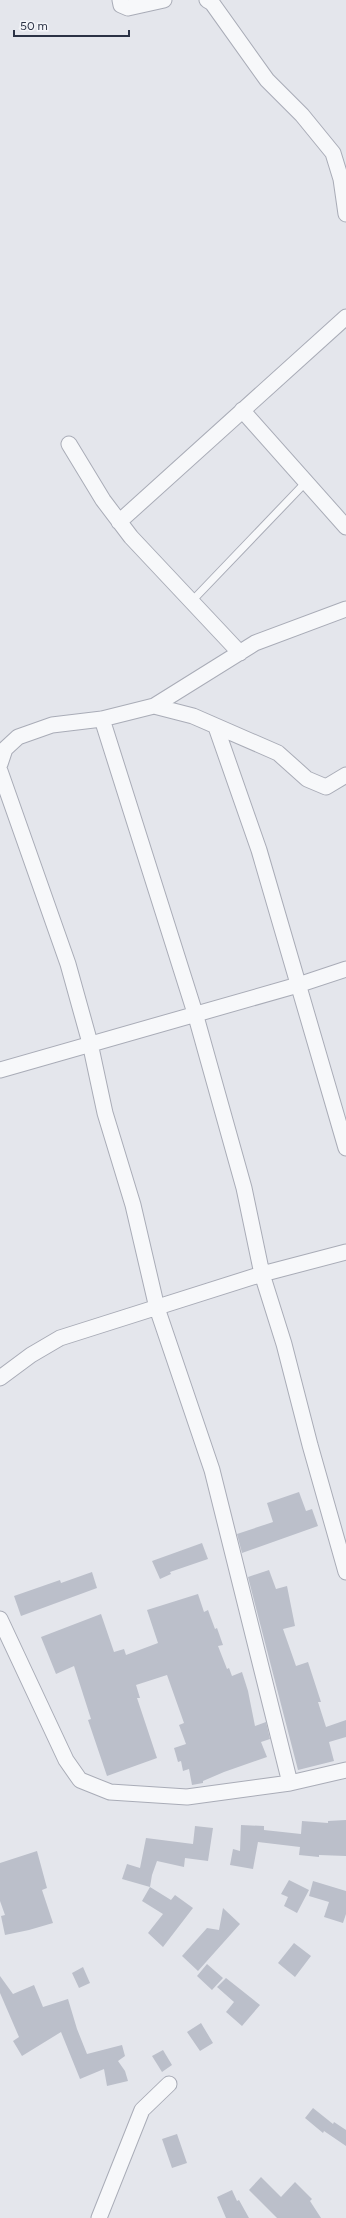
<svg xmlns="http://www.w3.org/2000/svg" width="346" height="2218" font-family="Figtree,sans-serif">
<rect width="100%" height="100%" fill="#e4e6ec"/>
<!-- building -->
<path fill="#bbbfca" d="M299,1492L306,1511L312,1509L318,1526L242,1553L237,1534L273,1522L267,1503Z
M202,1543L208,1559L170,1572L171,1574L160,1579L152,1561Z
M269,1570L276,1589L287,1586L295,1626L283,1629L296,1666L308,1662L321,1702H318L326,1727L346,1720V1737L329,1742L334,1761L298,1770L248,1577Z
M92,1572L97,1588L21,1616L14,1596L60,1580L61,1583Z
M198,1594L204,1612L208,1610L215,1629L217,1628L223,1645L218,1646L227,1669L229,1668L232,1676L242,1672L248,1691L255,1726L266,1722L270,1739L261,1742L267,1757L224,1772L203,1781V1783L192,1785L189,1769L183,1771L181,1761L178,1762L174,1748L186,1744L179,1725L184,1723L167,1675L136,1685L140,1698H137L157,1758L107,1776L88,1720L91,1719L74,1666L56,1674L41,1637L101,1614L114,1652L124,1649L126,1655L158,1643L147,1610Z
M346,1820V1856L319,1855V1857L299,1855L300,1847L258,1842L253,1869L230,1865L233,1849L240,1851L241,1825L264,1826V1830L301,1834L302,1821L328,1823V1821Z
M195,1826L213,1828L208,1861L185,1858L184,1867L157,1861L152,1875L150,1887L171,1900L175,1895L193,1908L163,1947L148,1933L163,1914L142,1901L150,1887L122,1879L127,1864L140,1868L146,1838L193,1844Z
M37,1851L47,1888L42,1890L53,1923L29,1930L5,1935L1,1916L5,1915L0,1901V1863Z
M289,1880L309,1890L297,1913L284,1906L288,1897L281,1894Z
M313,1881L346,1891V1914L343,1923L324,1917L329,1902L309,1896Z
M223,1908L240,1924L198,1971L182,1956L207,1928L219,1930Z
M294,1943L311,1956L295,1977L278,1963Z
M207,1964L223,1978L212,1990L197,1976Z
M83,1967L90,1983L79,1988L72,1973Z
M0,1976L13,1994L34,1985L43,2007L68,1999L77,2029L87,2054L122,2045L125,2056L118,2061L125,2071L128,2081L107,2086L104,2069L80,2079L61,2032L22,2056L13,2041L19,2037L0,1993Z
M226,1978L260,2005L242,2026L226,2012L234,2002L217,1987Z
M201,2023L213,2043L200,2051L187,2032Z
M163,2050L172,2065L162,2072L152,2056Z
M313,2108L333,2124L334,2122L346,2130V2146L324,2131L323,2133L305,2118Z
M177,2134L187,2163L172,2168L162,2139Z
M261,2177L281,2197L295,2182L312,2199L310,2201L321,2218H277L249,2190Z
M232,2190L237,2201L239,2200L249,2218H226L217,2197Z"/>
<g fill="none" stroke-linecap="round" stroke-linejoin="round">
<defs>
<path id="service" d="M191,602L306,482"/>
<path id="minor" d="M120,0L121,5L128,8L164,0
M207,0L212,3L267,80L302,115L333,153L341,179L346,214
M242,410L346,527
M69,444L103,500L131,537L240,653
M119,522L346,317
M154,706L255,643L346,609
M102,719L195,1013L244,1188L262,1274L284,1344L310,1445L346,1572
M216,727L259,850L346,1148
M0,764L5,749L18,737L52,725L102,719L154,706L193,716L278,753L307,779L326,787L346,775
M0,771L68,964L90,1043L105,1113L133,1205L157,1308L212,1470L290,1783
M0,1070L298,985L346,969
M0,1378L31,1355L60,1338L262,1274L346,1252
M0,1619L66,1760L80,1780L110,1792L187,1797L290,1783L346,1770
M99,2218L142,2110L169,2084"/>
</defs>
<!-- service casing -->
<use href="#service" stroke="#a9acb7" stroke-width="9"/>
<!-- minor casing -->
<use href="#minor" stroke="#a9acb7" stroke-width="17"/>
<!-- service -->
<use href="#service" stroke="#f7f8fa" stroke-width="7"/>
<!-- minor -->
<use href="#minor" stroke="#f7f8fa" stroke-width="15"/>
</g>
<!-- scale -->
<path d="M14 30v6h115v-6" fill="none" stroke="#2b3245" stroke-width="2"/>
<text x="20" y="30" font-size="12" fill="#2b3245" stroke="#f4f5f9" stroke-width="3" paint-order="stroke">50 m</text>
</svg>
